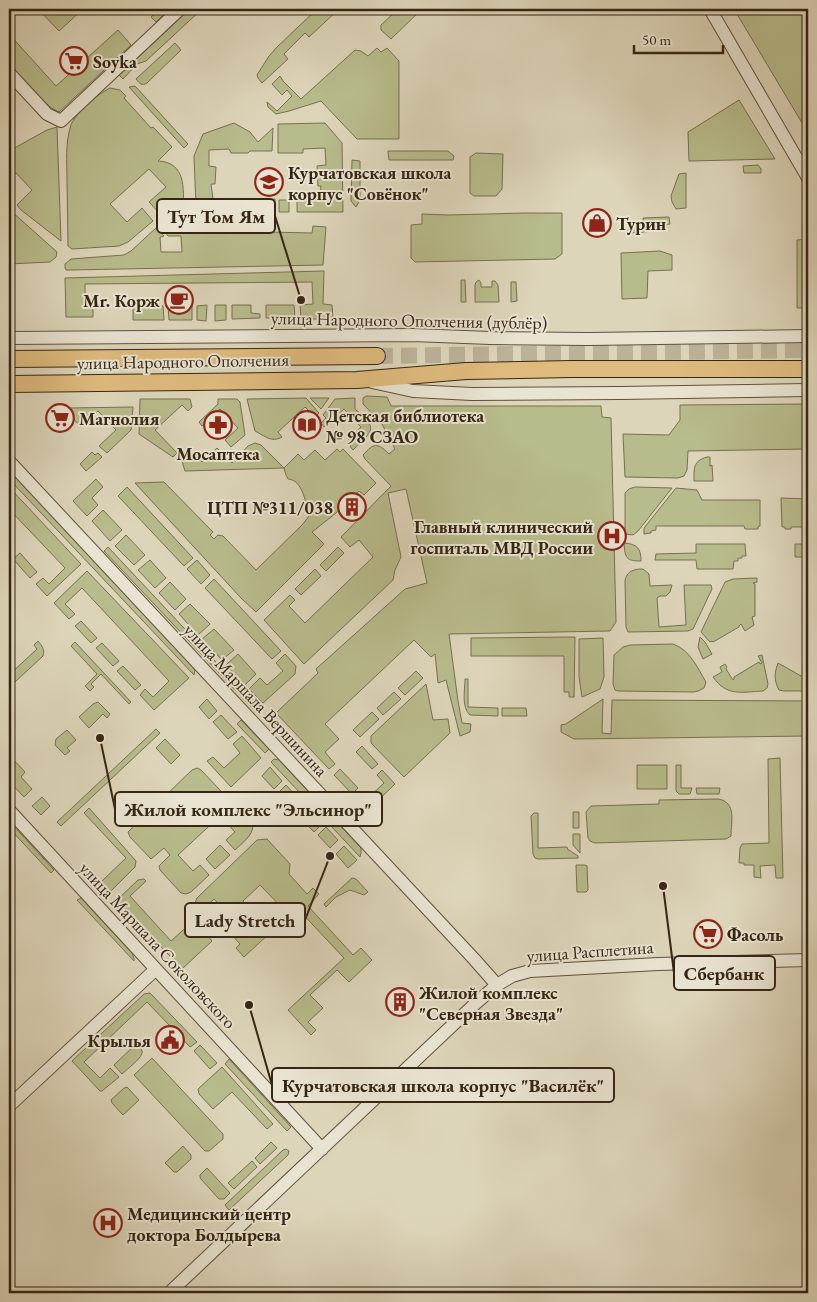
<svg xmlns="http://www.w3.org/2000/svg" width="817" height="1302" font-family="'EB Garamond',serif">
<rect width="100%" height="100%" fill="#ddd5ba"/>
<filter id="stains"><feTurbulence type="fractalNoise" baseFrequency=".004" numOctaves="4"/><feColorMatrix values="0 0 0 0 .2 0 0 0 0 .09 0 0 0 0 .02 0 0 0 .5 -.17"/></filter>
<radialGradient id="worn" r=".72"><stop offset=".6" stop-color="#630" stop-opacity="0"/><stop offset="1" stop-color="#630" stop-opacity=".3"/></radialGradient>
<!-- green -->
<path fill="#b8bb8b" stroke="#76704f" d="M38,9H83L59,31Z
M160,9H170L156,22L151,17Z
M190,9H202L146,61L137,64L123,79L119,75Z
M317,9H339L309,37L305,33L284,54L288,59L262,83L258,78L257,75L269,56L277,47Z
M398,9H422L391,39L381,30V25Z
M734,9H808V133Z
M118,30L131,45L59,112C39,103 23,81 9,66V34L56,86Z
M175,43L181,50L147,83C142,86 140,84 136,79Z
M377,48L381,52L387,48L399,61V139H357L321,101L289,111L276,114L268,107L267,102L277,111L292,96L287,90L282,95L272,84L280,76L283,81L301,99L355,50L361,51L368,56Z
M135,86L188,144L184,148L129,87Z
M110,88L120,90L126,96L124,98L151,128L153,127L172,147L158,161C186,162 184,189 183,210L161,215L149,202L166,187L149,169L110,204L127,222L142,208L153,221L128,242L119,246L72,249L68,246C68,224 67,202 67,180C67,162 65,143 71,125C76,112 98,94 110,88Z
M739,100L775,159L689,161L688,132Z
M234,123L250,132L258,142L273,128L272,151H250L248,153H231L229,149L209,150V166L216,167L215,184H211L213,199H236V212H203L196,207L194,156L203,134Z
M325,123L342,143L343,212H297V197H320L321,186H318L317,166L326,165L325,148L303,149V153H278V124Z
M57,127L61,241L21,210L17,205L32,190L16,173L9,180V151L47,130Z
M388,151H448L454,156L453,160H389Z
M476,153L503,154L502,189L496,196H474L470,193V157Z
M352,160L360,161V200L356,207L351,201Z
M758,165L761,169V173H744L743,166Z
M686,173V208L676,209L672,202L671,196L679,174Z
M275,199V211L259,212V200Z
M279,200H289V212H279Z
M11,211L57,252L56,257L50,262L9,264V213Z
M525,213H562V254L555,259L415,262L411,258V225L422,224V214L448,215Z
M669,217L670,224L661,225L655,231L630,233L627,230H643V218Z
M163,223L222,225L224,231L312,233L313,226L326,227L323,265L71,270H66L65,268V264L71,259L124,255L131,251L157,227L164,236L160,237L161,252H182L181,236H168L160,225Z
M808,239V308H797V240Z
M660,251L672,255V270L648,271L647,298L622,299L621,253Z
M324,271L323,304L332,305L333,319H301L300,305L313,304L312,282L85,284V306H93V317H66L65,278Z
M461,280H465L466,302H461Z
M479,280L481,283V287H492V281H495L498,285L499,302H475V285L476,282Z
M511,282H516L517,301L511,302Z
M207,305L206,321L197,320V306Z
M215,305H226V320L215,321Z
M232,305H251V313L260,314V318L232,319Z
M266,305H294L295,318H266Z
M133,306H163L164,320H133Z
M168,306H192V320H169Z
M366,396L387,397L391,406H601L602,417L611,418L616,622L610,631L449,634L458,701L462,723L471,724L470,732L460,736L446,680L438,683L435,654L431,657L414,640L325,724L339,739L325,752L335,764L329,769L276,713L318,673L316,669L405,589L427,583L406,489L388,493L401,557L395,570L393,580L304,664L264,620L290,595L295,600L289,606L305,623L373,557L359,540L350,547L341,537L391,486L365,459L363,455C374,443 377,442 389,454L395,449L382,424L363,404V398Z
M306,398L319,413L315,417L305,407L278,432L282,437C271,443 265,436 255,431L247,399Z
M310,398H329L321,409Z
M355,398V409C379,429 373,430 353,450L350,446L352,443L348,439L361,427L344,409L324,427L321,423L326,418L323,415L335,399Z
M140,399H190L192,407L188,411L182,405L155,430L177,453L173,457L139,434Z
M218,399H237L240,402L245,435L231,447L225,440L238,428L220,409L202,426L199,422L218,404Z
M808,404V449L688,451L687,470L684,476L678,478L625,477L623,434L669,435L680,420V405Z
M133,407L131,430L107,453L99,446L116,430L98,411L81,427L66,411L69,408Z
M255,443L261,445L284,468L298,454L304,460L315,450L325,460L337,449L340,452L343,449L376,483L364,495L359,491L336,513L312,532L324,544L256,612L241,598L135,483L164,482L213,532L210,535L214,539L218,535L223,536L256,570L302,525L309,516C306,504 303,480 288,479L286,475L284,468L185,471L181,458L190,450L202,462L217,448L232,463L248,446Z
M92,452L95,455L98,453L102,457L86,471L80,464Z
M707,457H710V466L712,465L713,481H694C694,468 693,461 707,457Z
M9,470L195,669L194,675L9,479Z
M96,479L103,487L92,498L98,505L87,516L73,501Z
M9,487L81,564L47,596L36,584L43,578L49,584L65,568L9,509Z
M127,487L193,558L184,566L118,496Z
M635,487L672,488L638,531L633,535L625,534V493L629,489Z
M676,488L697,490L702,500H760V526L758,527V529H745L744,526H656V530L651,531V533L644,534V528Z
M781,498L808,499V527H791V529H785V527H782Z
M103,510L122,530L110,541L92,521Z
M126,535L145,555L134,565L115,546Z
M624,543C637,544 641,548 641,561C626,561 625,558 624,543Z
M696,544H745L746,556H742V558H738V561H734L733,569H697L696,560H655L656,554L696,553Z
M795,544H808V547H804V557H795Z
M108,547L258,707L255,711L104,551Z
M338,547L344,553L326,571L320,565Z
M20,553L37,572L30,578L13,559Z
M150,560L166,578L155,588L138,570Z
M197,560L210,575L201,584L187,569Z
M315,569L321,576L301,595L295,589Z
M639,569H643L649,574L650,586L672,585L670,592L666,596H660L657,598L659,627L686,625L684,585H711L712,589L693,629L688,631L628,632L626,627L625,581C626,573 631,570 639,569Z
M87,571L189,678L154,710L140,695L145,689L153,697L169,681L82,588L65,604L75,614L69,619L54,603Z
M757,578V582L753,583L755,584V616L752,617L754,625L745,631L741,624L739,626V627L713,642L712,641L710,642L701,632L725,582L733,579Z
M214,579L281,651L272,659L205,588Z
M170,582L186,599L175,610L159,593Z
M190,604L210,624L198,635L179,614Z
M81,621L97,638L91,643L75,626Z
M214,629L234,650L222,660L202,639Z
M575,637L574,697H569V692H564V656H471V638Z
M700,637L705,642L712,654L703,659L698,647Z
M603,638L604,677L600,689L582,697L579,677V639Z
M38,641C42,646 45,649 43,656L15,682L9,675L37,649L34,645Z
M75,642L131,702L129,704L101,674L91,684L94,687L90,691L85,686L97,674L71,646Z
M102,643L119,661L113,666L96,648Z
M673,644C690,650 697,667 706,682L704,688L698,691L694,692L618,691L615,690L613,684L614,655L623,647L630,645Z
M238,654L256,674L245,685L226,665Z
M285,654L296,666L295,674L263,703L249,689L260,678L267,685L283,671L276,663Z
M762,655L768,684L767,688L763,691C742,692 727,697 713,677L722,672L720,667L725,664L727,667L726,669L733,680L734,679V677L759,662L760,664L762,663L758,656Z
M778,663L803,677L802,679L805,680L808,675V691H784L779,690C774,680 774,674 778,663Z
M123,666L141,685L135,690L117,671Z
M416,671L423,678L405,695L398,688Z
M465,679H468V707L498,708V716L470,715C461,707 465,690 465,679Z
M426,684L433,720L448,719L450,733L404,777L371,743V736Z
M394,692L401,699L383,715L377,708Z
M207,699L217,711L209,719L199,707Z
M603,699L602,733L611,734L612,700L808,701V736L574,739L561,732V725L566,724Z
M98,702L110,714L107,718L103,714L89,728L79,717L93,704Z
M502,708H526L527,716H502Z
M372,712L379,719L360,737L353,730Z
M221,715L237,732L228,739L213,722Z
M241,720L269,749L265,753L237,724Z
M156,729L160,733L61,826L57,822Z
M67,730L76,740L67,748L70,751L65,755L55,745L56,739Z
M242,736L261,758L231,787L207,761L213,757L224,768L240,753L233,744Z
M165,739L180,755L171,764L156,748Z
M362,746L378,764L372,769L356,752Z
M9,755L25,772L21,777L32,789L24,797L9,781Z
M780,758L783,878H776L775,865L760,866L761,878L754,877V865H744V863H739L740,848L742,844L769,843L768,759Z
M274,759L279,760L361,848V853L360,857L271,762Z
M637,765H667V789H637Z
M676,765H681V788H692L690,794H679L676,791Z
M270,767L282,781L274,789L262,776Z
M197,768L201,770L253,825C253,836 242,843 235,850L226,840L235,832L220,816L178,855L193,871L200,865L209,875L191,892L186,894L181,893L160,870L159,866L170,855L164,848L151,859L130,837L128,832L131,829L192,770Z
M340,769L358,788L352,794L334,775Z
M382,770L395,784L367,811L356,799L363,793L368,798L384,783L377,775Z
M286,785L299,799L291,807L278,793Z
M696,788H720L719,794H697Z
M42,797L50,806L41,815L32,806Z
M718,799C737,802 731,822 731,836L726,839L595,843L590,841L588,838L586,812L591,806L659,804V800Z
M302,803L322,824L314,832L294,811Z
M89,808L136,861L135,867L110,892L101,882L126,858L84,813Z
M573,812H579V828H573Z
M534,813H538V848L567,847L568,850H569L578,856V858L538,859L535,858L533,854L531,816Z
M9,821L54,870L51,873L9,828Z
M326,827L338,840L330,848L318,835Z
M573,834H580V853L573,845Z
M267,839L290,864L289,874L307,894L313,888L319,894L308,906L353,955L361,948L372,960L349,982L337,970L310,995L323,1008L308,1022L316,1030L311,1035L288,1010L344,958L297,908L244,957L236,948L240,944L231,934L255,911L267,923L280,911L284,910L260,885L243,901L247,906L233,919L214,899L199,913C194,908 194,905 197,898L257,840Z
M220,845L230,855L215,869L206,859Z
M344,846L357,860L348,868L336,854Z
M576,865H585L587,866L588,890L586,892H577Z
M352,878L356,879L368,892L364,895L350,890L336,897L326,907L324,904Z
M144,879L146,881L130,896L171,941L192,922H196L212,941L182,969L117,900L138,880Z
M81,898L132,953L134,958V961L77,900Z
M150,993L197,1042L190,1047L147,1002L84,1062L100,1078L110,1068L119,1077L102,1091H100L72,1061L144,994Z
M136,1044C138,1045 141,1048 142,1051C144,1057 127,1069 122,1074L114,1065Z
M200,1045L217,1063L210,1069L194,1051Z
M152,1058L223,1134V1139L209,1151H205L134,1075Z
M229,1059L291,1127L287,1131L225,1064Z
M222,1067L273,1124L267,1129L232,1092L213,1109L199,1094L198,1089Z
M127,1087L139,1100L123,1115L112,1103L111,1100L124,1088Z
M271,1142L277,1148L260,1164L255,1158Z
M183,1146L191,1155V1159L177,1172H174L165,1163Z
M286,1149L289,1151L288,1155L229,1210L225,1205L283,1150Z
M252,1161L257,1167L234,1189L228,1183Z
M207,1168L230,1193L224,1199H219L200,1178V1175Z"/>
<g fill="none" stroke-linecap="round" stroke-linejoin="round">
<!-- major-tunnel -->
<path stroke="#bbb299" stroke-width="16" stroke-dasharray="16 8" stroke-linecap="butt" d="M377,356L808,350"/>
<defs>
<path id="minor" d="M710,9L808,178
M9,73L47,114L61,121L180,9
M9,338L413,335L490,338L589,339L808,336
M372,382L413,391L472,394L620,393L808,390
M9,461L474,959L497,985
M9,810L322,1149
M9,1106L156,969
M169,1293L476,1003L497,985L512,976L530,971L658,964L808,960"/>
<path id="major" d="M9,359L377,356
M9,384L357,380L466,371L572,369H808"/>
</defs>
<!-- minor casing -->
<use href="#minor" stroke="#5f513d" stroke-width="14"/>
<!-- major casing -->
<use href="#major" stroke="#352513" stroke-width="18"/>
<!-- minor -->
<use href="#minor" stroke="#e9e4d2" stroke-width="12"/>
<!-- major -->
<use href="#major" stroke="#deba7d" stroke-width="16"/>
</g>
<!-- icons -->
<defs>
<symbol id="supermarket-ring" viewBox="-11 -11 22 22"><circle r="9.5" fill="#e9e4d2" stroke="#8f2418" stroke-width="1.5"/><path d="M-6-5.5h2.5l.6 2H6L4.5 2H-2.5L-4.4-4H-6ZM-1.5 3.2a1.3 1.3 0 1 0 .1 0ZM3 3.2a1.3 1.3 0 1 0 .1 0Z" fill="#8f2418"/></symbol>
<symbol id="school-ring" viewBox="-11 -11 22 22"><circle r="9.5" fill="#e9e4d2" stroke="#8f2418" stroke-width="1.5"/><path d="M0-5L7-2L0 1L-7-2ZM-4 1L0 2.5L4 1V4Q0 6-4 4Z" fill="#8f2418"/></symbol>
<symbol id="shop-ring" viewBox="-11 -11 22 22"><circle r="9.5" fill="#e9e4d2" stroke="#8f2418" stroke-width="1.5"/><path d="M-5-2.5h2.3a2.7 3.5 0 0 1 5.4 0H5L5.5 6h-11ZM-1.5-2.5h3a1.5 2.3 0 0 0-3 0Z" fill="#8f2418"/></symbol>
<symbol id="cafe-ring" viewBox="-11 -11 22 22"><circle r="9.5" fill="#e9e4d2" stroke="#8f2418" stroke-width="1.5"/><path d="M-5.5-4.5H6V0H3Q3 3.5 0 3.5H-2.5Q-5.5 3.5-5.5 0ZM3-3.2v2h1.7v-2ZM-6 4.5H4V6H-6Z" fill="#8f2418"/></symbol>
<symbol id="pharmacy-ring" viewBox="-11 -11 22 22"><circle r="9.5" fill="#e9e4d2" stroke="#8f2418" stroke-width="1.5"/><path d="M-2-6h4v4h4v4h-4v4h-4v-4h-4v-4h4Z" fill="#8f2418"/></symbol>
<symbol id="library-ring" viewBox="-11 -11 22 22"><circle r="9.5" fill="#e9e4d2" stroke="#8f2418" stroke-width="1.5"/><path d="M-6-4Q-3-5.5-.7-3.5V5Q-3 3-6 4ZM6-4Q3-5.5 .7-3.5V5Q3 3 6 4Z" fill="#8f2418"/></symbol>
<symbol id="building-ring" viewBox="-11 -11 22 22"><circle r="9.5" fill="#e9e4d2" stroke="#8f2418" stroke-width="1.5"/><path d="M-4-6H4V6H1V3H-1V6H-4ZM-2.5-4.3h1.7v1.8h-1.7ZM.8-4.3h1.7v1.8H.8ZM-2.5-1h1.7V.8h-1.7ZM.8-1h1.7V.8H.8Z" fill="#8f2418"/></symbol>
<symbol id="hospital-ring" viewBox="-11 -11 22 22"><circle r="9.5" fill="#e9e4d2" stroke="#8f2418" stroke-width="1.5"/><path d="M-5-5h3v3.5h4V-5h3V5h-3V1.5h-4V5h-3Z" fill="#8f2418"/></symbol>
<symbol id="civic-ring" viewBox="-11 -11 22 22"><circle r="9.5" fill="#e9e4d2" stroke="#8f2418" stroke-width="1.5"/><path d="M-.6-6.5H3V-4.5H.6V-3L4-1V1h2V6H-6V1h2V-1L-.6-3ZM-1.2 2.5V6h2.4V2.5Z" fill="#8f2418"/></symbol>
</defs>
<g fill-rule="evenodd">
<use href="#supermarket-ring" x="58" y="45" width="32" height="32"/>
<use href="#school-ring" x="253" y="166" width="32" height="32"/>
<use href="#shop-ring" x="581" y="207" width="32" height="32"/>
<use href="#cafe-ring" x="163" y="284" width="32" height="32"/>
<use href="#supermarket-ring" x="44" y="402" width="32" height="32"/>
<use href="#pharmacy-ring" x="202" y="409" width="32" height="32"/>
<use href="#library-ring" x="291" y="409" width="32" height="32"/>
<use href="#building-ring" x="336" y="491" width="32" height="32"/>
<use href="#hospital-ring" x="596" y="520" width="32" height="32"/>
<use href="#supermarket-ring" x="692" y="918" width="32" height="32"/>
<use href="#building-ring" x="384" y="986" width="32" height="32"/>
<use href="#civic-ring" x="154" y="1024" width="32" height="32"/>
<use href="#hospital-ring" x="92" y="1207" width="32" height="32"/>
</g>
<g text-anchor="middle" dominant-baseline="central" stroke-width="4" stroke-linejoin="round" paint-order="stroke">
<!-- poi labels -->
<g font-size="18" font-weight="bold" fill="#352513" stroke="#e9e4d2" text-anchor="start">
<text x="93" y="61">Soyka</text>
<text x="288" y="172">Курчатовская школа<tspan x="288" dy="21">корпус "Совёнок"</tspan></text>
<text x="616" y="223">Турин</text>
<text x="160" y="300" text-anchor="end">Mr. Корж</text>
<text x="326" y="415">Детская библиотека<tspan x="326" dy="21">№ 98 СЗАО</tspan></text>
<text x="79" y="418">Магнолия</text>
<text x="218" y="453" text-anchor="middle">Мосаптека</text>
<text x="333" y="507" text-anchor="end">ЦТП №311/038</text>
<text x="593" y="526" text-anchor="end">Главный клинический<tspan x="593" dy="21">госпиталь МВД России</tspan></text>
<text x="727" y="934">Фасоль</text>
<text x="419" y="992">Жилой комплекс<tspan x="419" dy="21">"Северная Звезда"</tspan></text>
<text x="151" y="1040" text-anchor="end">Крылья</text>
<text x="127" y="1213">Медицинский центр<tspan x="127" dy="21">доктора Болдырева</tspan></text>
</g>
<!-- street labels -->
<g font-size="18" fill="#352513" stroke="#e9e4d2">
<text transform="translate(409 320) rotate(1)">улица Народного Ополчения (дублёр)</text>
<text transform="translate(183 361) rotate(-1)">улица Народного Ополчения</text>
<text transform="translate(256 700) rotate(47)">улица Маршала Вершинина</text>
<text transform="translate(158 945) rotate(47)">улица Маршала Соколовского</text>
<text transform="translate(590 951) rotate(-4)">улица Расплетина</text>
</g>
</g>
<!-- callouts -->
<path fill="none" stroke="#352513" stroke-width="2" d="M301 300L275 216M100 738L115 809M330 856L305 920M663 886L674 973M249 1005L272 1085"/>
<g fill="#352513" stroke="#e9e4d2" stroke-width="2">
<circle cx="301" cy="300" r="5"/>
<circle cx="100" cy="738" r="5"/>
<circle cx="330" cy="856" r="5"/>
<circle cx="663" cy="886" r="5"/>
<circle cx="249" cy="1005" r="5"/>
</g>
<g fill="#e9e4d2" stroke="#352513" stroke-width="2">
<rect x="157" y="199" width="118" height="34" rx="5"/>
<rect x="115" y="792" width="267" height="34" rx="5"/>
<rect x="185" y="903" width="120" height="34" rx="5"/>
<rect x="674" y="956" width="101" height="34" rx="5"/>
<rect x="272" y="1068" width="342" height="34" rx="5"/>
</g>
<g font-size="19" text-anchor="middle" font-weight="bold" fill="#352513">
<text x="216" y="223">Тут Том Ям</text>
<text x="248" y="816">Жилой комплекс "Эльсинор"</text>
<text x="245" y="927">Lady Stretch</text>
<text x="724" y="980">Сбербанк</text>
<text x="443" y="1092">Курчатовская школа корпус "Василёк"</text>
</g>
<!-- margin -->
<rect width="817" height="1302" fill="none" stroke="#ddd5ba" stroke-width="30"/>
<rect x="10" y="10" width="797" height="1282" fill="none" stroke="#352513" stroke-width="2.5"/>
<rect x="15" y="15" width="787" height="1272" fill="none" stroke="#352513"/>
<!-- scale -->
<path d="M634 45v8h89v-8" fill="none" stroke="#352513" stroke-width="2.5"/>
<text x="642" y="45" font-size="15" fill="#352513" stroke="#e9e4d2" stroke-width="4" paint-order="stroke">50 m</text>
<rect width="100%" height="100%" filter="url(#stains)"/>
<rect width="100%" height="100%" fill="url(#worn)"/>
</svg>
